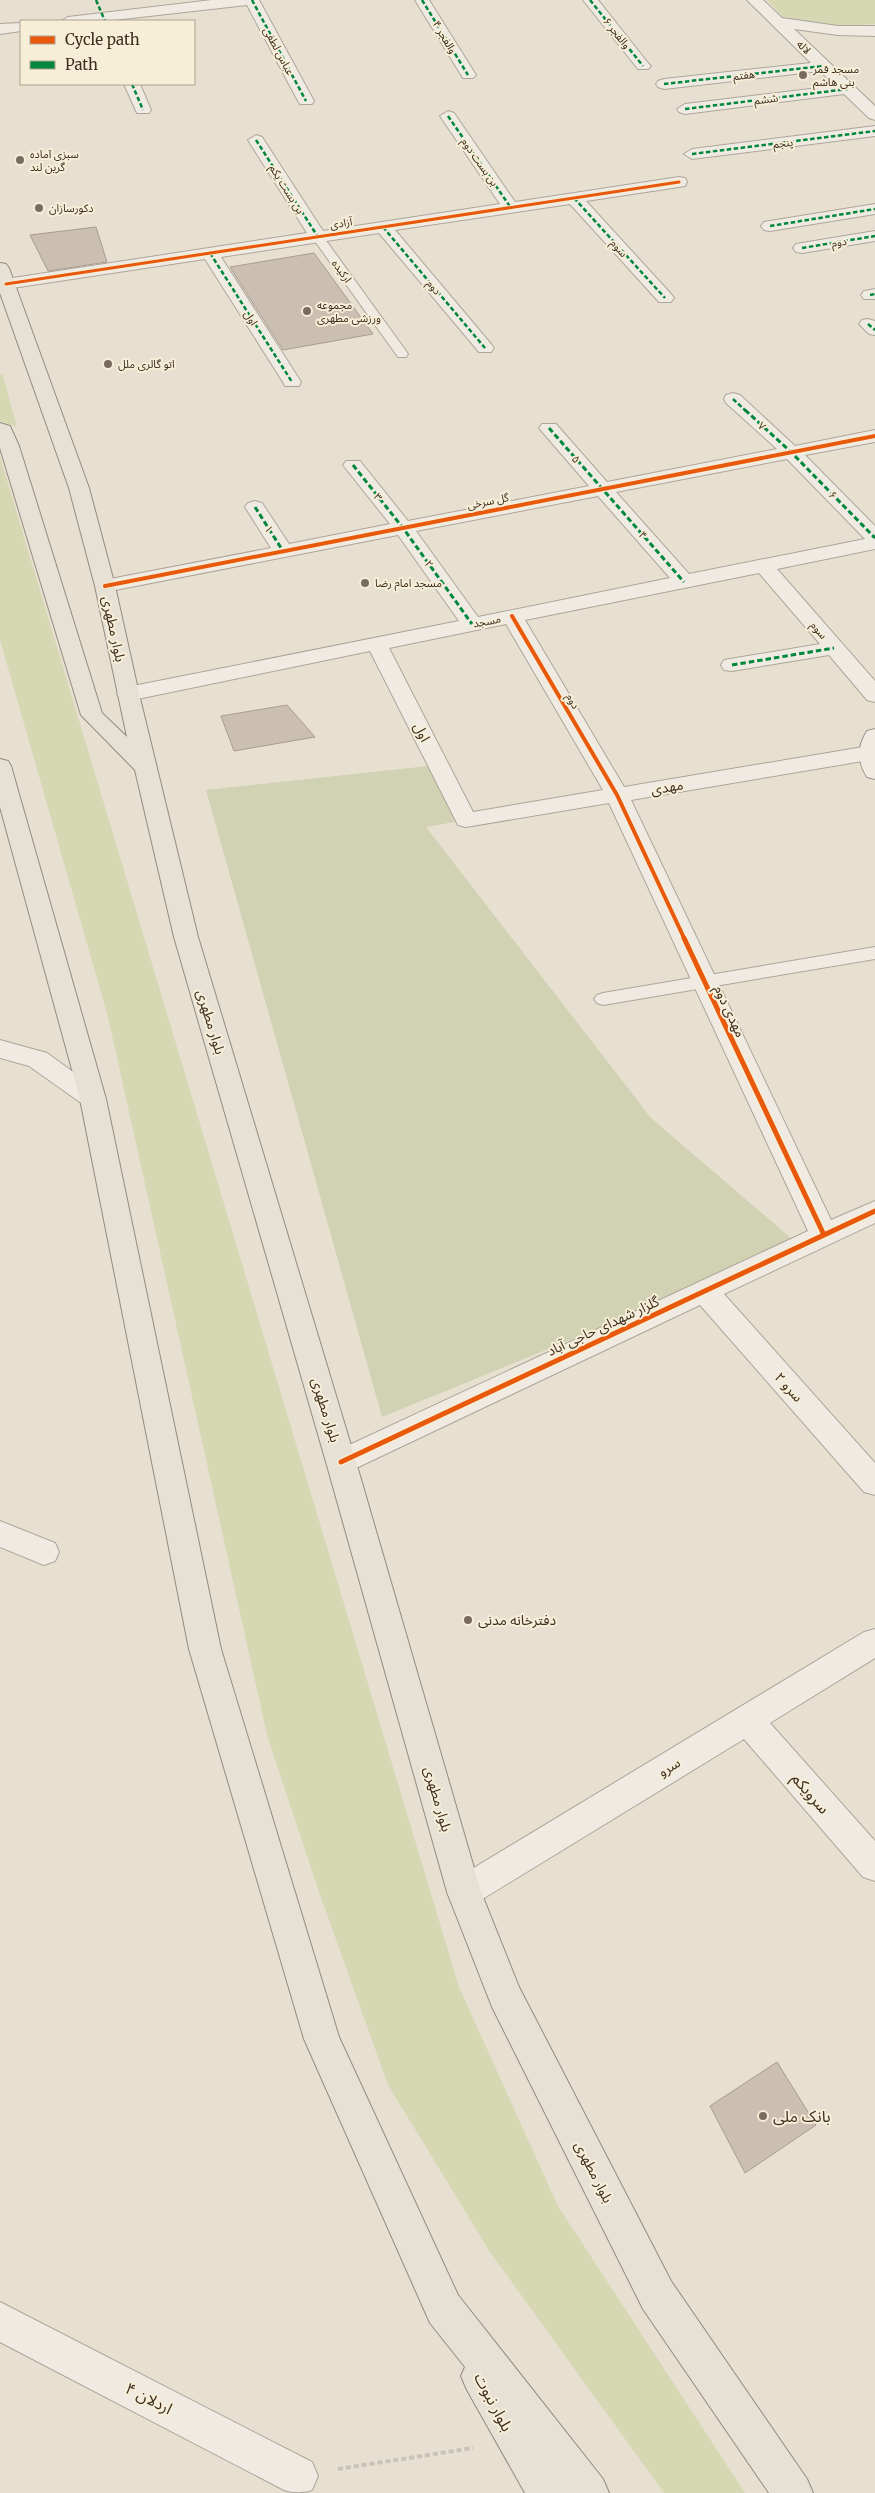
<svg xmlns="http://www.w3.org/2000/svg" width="875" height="2493" font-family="Merriweather,'Noto Sans Arabic',serif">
<rect width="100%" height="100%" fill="#e7e0d1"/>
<!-- green -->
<path fill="#d6d7b3" d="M767,0H875V24L825,27L783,17Z
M2,372L17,427L0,421V376Z
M0,457L459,1987L558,2206L745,2493H664L490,2252L388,2085L319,1892L267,1735L108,1017L0,640Z"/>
<!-- cemetery -->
<path fill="#d1d1b3" d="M438,765L466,820L426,827L651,1118L800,1246L382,1417L206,790Z"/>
<!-- building -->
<path fill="#cbbfb2" stroke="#a89c90" d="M96,227L107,262L48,271L30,235Z
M314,253L373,334L283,350L230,267Z
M287,705L315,737L234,751L221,716Z
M777,2062L816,2125L745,2173L710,2106Z"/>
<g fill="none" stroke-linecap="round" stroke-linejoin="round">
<defs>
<path id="lane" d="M318,233L322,235L406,351L408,354L406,357H398L312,237Z
M875,947V959L603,1005L597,1003L594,999L597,995L603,993Z"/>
<path id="street" d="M212,0H259L314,101L312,104H300L298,101L247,5L105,21H61L68,17Z
M415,0H429L476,75L473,78H463Z
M583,0H598L648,63L651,66L648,69H638Z
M747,0H763L782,18L838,26H875V36L838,35L794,29L875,106V120L869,118L844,94L685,114L679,112L677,109L685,104L835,86L820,71L664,89L658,87L656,84L658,81L664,79L811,63Z
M21,23V31L0,34V24Z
M124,84H140L151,110L149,113H137Z
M448,111L454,113L515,202L679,177L685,178L687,182L685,186L679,187L586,201L671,294L674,298L671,302H659L570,204L395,230L491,344L494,348L491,352H479L379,233L221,257L301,382L299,386H285L283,382L205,259L6,289L0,288V280L6,279L307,233L248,140L256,135L262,137L323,231L500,204L440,116Z
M875,126V136L692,159L684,154L692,149Z
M875,204V214L770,231L764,230L761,226L764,222L770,221Z
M875,231V241L802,253L796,252L793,248L796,244L802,243Z
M875,289V299H864L861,295L864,291Z
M868,319L875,321V335L869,334L859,324L862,320Z
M733,393L740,395L795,446L875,430V442L805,455L875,526V549L777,569L875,681V702L867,700L829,655L732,671L724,670L721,665L724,660L820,644L759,573L525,620L624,787L869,746L875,748V758L869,760L631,800L831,1220L875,1201V1223L724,1294L875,1463V1495L864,1492L700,1305L352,1470L341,1474L330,1470L326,1462L330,1454L808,1231L609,803L466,827L458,825L370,651L128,701L120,699L117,694L120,689L128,687L459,621L398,535L105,592L98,590L95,586L98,582L105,580L271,548L245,507L248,503L255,501L262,503L289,544L390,524L343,465L346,461H360L408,521L589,486L539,428L542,424H556L607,482L777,449L726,403L724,399L726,395ZM787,459L865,539L689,574L616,492ZM598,496L670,578L478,617L416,531ZM506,624L603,790L473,812L389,648Z
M0,1040L47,1053L102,1093L106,1099L102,1105L93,1108L84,1105L29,1066L0,1058Z
M0,1521L55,1543L59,1552L55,1561L44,1565L0,1547Z
M875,1629V1658L770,1723L875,1841V1881L863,1877L744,1739L476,1903L464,1908L452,1903L447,1892L452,1881L864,1632Z
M0,2302L312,2462L318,2476L312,2490C303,2493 293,2493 284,2490L0,2342Z"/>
<path id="secondary" d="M875,729V779L867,777C857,761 857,747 867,731Z"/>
<path id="primary" d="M0,263L6,264L9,268L89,488L115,586L139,694L198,937L356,1462L481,1892L519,1987L671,2281L807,2479L813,2493H769L643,2309L492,2007L447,1892L326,1462L174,937L135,770L81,715L0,448V423L10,426L19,446L102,713L127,737L95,586L69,488L0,293Z
M0,759L8,761L11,766L106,1099L221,1649L339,2037L458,2295L603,2479L609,2493H525L467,2390L461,2376L465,2367L430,2323L304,2039L189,1649L80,1099L0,807Z"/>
</defs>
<!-- lane casing -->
<use href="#lane" stroke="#ada599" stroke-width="2"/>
<!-- street casing -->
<use href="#street" stroke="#ada599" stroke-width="2"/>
<!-- secondary casing -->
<use href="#secondary" stroke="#9c958a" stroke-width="2"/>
<!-- primary casing -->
<use href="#primary" stroke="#928b80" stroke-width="2"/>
<!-- path -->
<path stroke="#c8c2b9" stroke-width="4" stroke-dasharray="5 3" stroke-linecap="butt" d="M338,2469L473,2448"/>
<!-- lane -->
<use href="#lane" fill="#efebe3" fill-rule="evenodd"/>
<!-- street -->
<use href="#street" fill="#efebe3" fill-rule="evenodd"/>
<!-- secondary -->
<use href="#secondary" fill="#efebe3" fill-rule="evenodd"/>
<!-- primary -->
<use href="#primary" fill="#e6e1d4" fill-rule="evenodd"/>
<!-- quiet-far1 -->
<path stroke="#00873e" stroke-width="2.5" stroke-dasharray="4.5 2.5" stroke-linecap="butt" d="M96,0L105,21
M252,0L306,101
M422,0L468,75
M590,0L643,66
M132,84L143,110
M664,84L823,66
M685,109L848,89
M448,116L511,208
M256,140L318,237
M692,154L875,131
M574,198L665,298
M770,226L875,209
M383,227L485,348
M802,248L875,236
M210,253L292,382
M870,295L875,294
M868,324L875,330
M733,399L746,411"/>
<!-- quiet -->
<path stroke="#00873e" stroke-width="3" stroke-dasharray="5.5 3" stroke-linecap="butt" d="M745,410L791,452L875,538
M549,428L684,582
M353,465L403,528L472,624
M255,507L283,551
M732,665L834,648"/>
<defs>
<path id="cycleway-far2" d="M6,284L679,182"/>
<path id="cycleway-far1" d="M105,586L875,436
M512,616L617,795L685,940"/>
<path id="cycleway" d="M684,938L824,1235
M341,1462L875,1211"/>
</defs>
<!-- cycleway-far2 casing -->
<use href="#cycleway-far2" stroke="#f7eed8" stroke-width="5"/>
<!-- cycleway-far1 casing -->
<use href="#cycleway-far1" stroke="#f7eed8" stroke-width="6"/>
<!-- cycleway casing -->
<use href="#cycleway" stroke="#f7eed8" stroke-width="8"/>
<!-- cycleway-far2 -->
<use href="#cycleway-far2" stroke="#e8590c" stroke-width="3"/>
<!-- cycleway-far1 -->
<use href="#cycleway-far1" stroke="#e8590c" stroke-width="4"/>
<!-- cycleway -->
<use href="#cycleway" stroke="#e8590c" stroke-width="5"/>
</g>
<!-- markers -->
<g fill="#786c5e" stroke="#f7eed8" stroke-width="2">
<circle cx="803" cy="75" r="5"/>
<circle cx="20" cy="160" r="5"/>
<circle cx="39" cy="208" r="5"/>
<circle cx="307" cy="311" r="5"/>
<circle cx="108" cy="364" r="5"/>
<circle cx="365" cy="583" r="5"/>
<circle cx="468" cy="1620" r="5"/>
<circle cx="763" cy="2116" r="5"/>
</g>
<g text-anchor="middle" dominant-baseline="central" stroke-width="4" stroke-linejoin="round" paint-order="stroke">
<!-- far-street labels -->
<g font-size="11" fill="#3d2e20" stroke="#f7eed8">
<text transform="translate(617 33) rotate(51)">والفجر ۶</text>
<text transform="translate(445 37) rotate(59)">والفجر ۴</text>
<text transform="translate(804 47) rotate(44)">لاله</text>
<text transform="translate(279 51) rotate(62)">عباس لطفی</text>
<text transform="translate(744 75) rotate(-6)">هفتم</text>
<text transform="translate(766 99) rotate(-7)">ششم</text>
<text transform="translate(783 143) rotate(-7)">پنجم</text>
<text transform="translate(480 162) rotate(55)">بن بست دوم</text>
<text transform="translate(287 189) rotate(58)">بن بست یکم</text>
<text transform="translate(341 223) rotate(-9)">آزادی</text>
<text transform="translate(839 242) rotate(-9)">دوم</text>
<text transform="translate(619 248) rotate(48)">سوم</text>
<text transform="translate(342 271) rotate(54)">ارکیده</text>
<text transform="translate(434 287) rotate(50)">دوم</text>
<text transform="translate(251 318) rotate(57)">اول</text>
<text transform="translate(762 426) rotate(42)">۷</text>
<text transform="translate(576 459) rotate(49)">۵</text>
<text transform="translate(833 495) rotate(46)">۶</text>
<text transform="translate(378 497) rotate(52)">۳</text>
<text transform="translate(488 501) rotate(-11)">گل سرخی</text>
<text transform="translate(269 529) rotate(57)">۱</text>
<text transform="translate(643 535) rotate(49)">۴</text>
<text transform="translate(429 564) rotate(54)">۲</text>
<text transform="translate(487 621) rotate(-11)">مسجد</text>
<text transform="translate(819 630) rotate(49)">سوم</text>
<text transform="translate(573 701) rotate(60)">دوم</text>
</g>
<!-- far-poi labels -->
<g font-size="11" fill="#3d2e20" stroke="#f7eed8" text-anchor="start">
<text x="813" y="69">مسجد قمر<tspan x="813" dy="13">بنی هاشم</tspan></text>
<text x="30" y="154">سبزی آماده<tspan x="30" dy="13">گرین لند</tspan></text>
<text x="49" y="208">دکورسازان</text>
<text x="317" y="305">مجموعه<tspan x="317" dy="13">ورزشی مطهری</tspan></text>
<text x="118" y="364">اتو گالری ملل</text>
<text x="375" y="583">مسجد امام رضا</text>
</g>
<!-- street labels -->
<g font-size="14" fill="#3d2e20" stroke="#f7eed8">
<text transform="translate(114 629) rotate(78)">بلوار مطهری</text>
<text transform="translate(422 732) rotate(63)">اول</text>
<text transform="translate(667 787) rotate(-10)">مهدی</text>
<text transform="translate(730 1011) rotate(65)">مهدی دوم</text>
<text transform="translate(211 1022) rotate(73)">بلوار مطهری</text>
<text transform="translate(603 1326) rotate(-25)">گلزار شهدای حاجی آباد</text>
<text transform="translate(789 1387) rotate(48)">سرو ۲</text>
<text transform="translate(326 1410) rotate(73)">بلوار مطهری</text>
<text transform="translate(669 1767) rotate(-31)">سرو</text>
<text transform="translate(438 1799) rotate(74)">بلوار مطهری</text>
<text transform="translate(594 2172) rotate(63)">بلوار مطهری</text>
</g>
<!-- poi labels -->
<g font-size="14" fill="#3d2e20" stroke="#f7eed8" text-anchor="start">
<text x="478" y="1620">دفترخانه مدنی</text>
</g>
<!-- near-street labels -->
<g font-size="16" fill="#3d2e20" stroke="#f7eed8">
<text transform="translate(811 1793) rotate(49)">سرویکم</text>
<text transform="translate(149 2398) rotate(27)">اردلان ۴</text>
<text transform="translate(494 2402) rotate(62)">بلوار نبوت</text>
</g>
<!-- near-poi labels -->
<g font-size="16" fill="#3d2e20" stroke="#f7eed8" text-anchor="start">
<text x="773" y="2116">بانک ملی</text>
</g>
</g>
<!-- legend -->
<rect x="20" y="20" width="175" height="65" fill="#f7eed8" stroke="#ada18e"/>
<rect x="30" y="36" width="25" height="8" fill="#e8590c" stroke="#ada18e"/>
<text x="65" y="45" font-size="15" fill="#3d2e20">Cycle path</text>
<rect x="30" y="61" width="25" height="8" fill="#00873e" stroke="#ada18e"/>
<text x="65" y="70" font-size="15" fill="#3d2e20">Path</text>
</svg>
